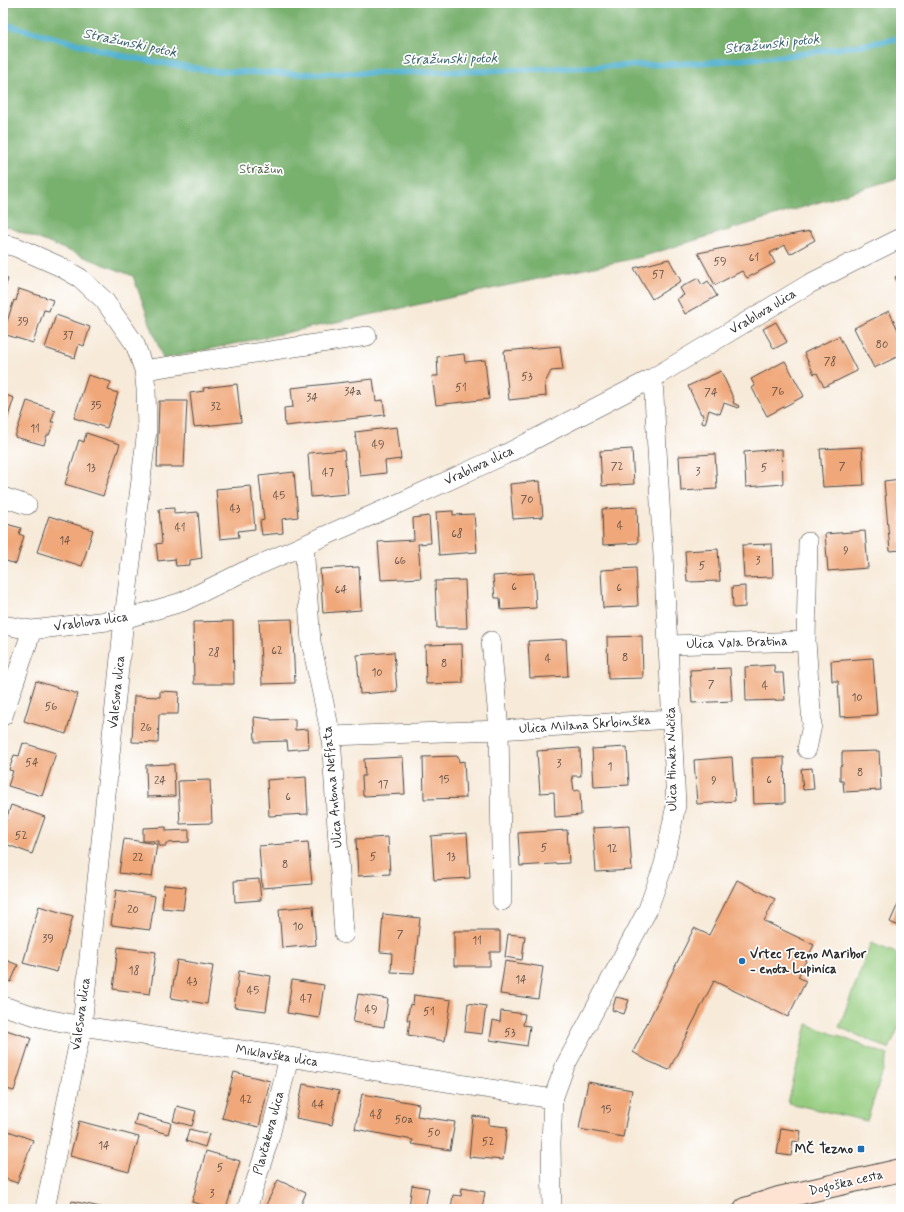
<svg xmlns="http://www.w3.org/2000/svg" width="904" height="1212" font-family="Mynerve,sans-serif">
<rect width="100%" height="100%" fill="#fff"/>
<filter id="ink" filterUnits="userSpaceOnUse"><feTurbulence type="fractalNoise" baseFrequency=".025" numOctaves="2"/><feDisplacementMap in="SourceGraphic" scale="8" xChannelSelector="R" yChannelSelector="G"/><feConvolveMatrix kernelMatrix="1 2 1 2 8 2 1 2 1" color-interpolation-filters="sRGB"/></filter>
<filter id="wash" filterUnits="userSpaceOnUse"><feTurbulence type="fractalNoise" baseFrequency=".012" numOctaves="4" result="noise"/><feDisplacementMap in="SourceGraphic" scale="16" xChannelSelector="R" yChannelSelector="G"/><feGaussianBlur stdDeviation="0.9" result="paint"/><feColorMatrix in="noise" values="0 0 0 0 0 0 0 0 0 0 0 0 0 0 0 0 0 1.4 0 .05"/><feComposite in="paint" operator="in"/></filter>
<g filter="url(#wash)">
<rect width="100%" height="100%" fill="#f7ead9"/>
<!-- green -->
<path fill="#95cc7f" stroke="#607c55" d="M871,943L901,955V1021L889,1049L839,1027Z
M807,1024L888,1055L867,1121L788,1103Z"/>
<!-- forest -->
<path fill="#78b06e" stroke="#526e4c" d="M3,3H901V177L641,257L163,359L133,276L3,225Z"/>
<g fill="none" stroke-linecap="round" stroke-linejoin="round">
<!-- stream -->
<path stroke="#51b1d0" stroke-width="6" d="M3,24L127,57L213,71L303,74L485,71L698,63L785,56L869,44L901,38"/>
</g>
<g id="blocks">
<!-- building -->
<path fill="#f0a87a" d="M810,231L815,240L790,254L785,245L770,253L775,263L747,278L742,271L715,285L698,253Z
M669,259L681,281L652,299L634,268Z
M901,274V290L895,277Z
M3,277L8,279L3,294Z
M698,278L702,285L708,281L717,296L685,314L677,299L684,295L680,288Z
M19,289L53,300L49,311L44,310L33,343L3,334L14,300L16,301Z
M889,311L901,336V355L874,368L854,328Z
M56,315L90,327L84,346L79,344L75,358L45,348Z
M776,322L787,342L774,349L763,329Z
M839,336L857,371L824,387L817,373L814,374L804,353Z
M560,346L563,370L551,371L545,383L546,396L509,400L504,351Z
M464,354L465,362L485,360L489,399L436,405L432,376H438L437,357Z
M785,361L804,396L767,416L752,388L755,386L751,379Z
M721,371L734,400L733,403L739,406L738,408L724,403L720,414L709,410L705,424L702,423L703,414H701L688,386Z
M88,375L111,382L108,390L118,393L107,428L74,418Z
M373,379L376,401L383,400L385,415L285,426L284,408L293,407L291,388Z
M237,384L241,422L194,427L190,393L204,391L203,388Z
M3,394L14,398L3,432Z
M27,401L55,410L51,422H54L49,435H47L44,445L15,437Z
M159,401H187L184,467H157Z
M397,427L401,459L385,461L386,473L360,476L355,432Z
M86,433L120,444L103,496L65,484L79,440L84,442Z
M862,447L864,485L823,487L820,449Z
M632,449L634,484L602,486L600,451Z
M782,449L783,484L746,487L744,452Z
M344,450L348,494L311,497L308,453Z
M715,454L717,489L681,491L679,456Z
M294,472L298,517L282,519L283,533L262,535L260,521L264,520L259,476Z
M901,479V550L890,551L884,481Z
M540,481L543,517L513,519L510,484Z
M251,486L255,529L238,531L239,537L220,539L216,489Z
M637,507L638,543L603,545L602,509Z
M174,508V514L198,512L202,558L190,560V565L176,566L175,559L158,561L156,544L162,543L159,509Z
M453,511V515L474,514L477,552L439,555L436,512Z
M49,516L93,530L82,566L37,552Z
M429,516L431,543L418,544L421,578L381,580L378,542L414,540L413,518Z
M3,523L21,528L19,534L24,536L16,564L3,560Z
M865,531L868,568L828,571L825,534Z
M772,544L773,577L744,578L742,545Z
M718,549L720,581L687,582L685,551Z
M359,567L361,610L323,613L320,569Z
M636,568L638,606L603,608L601,570Z
M534,573L536,608L501,610L500,598H495L493,576Z
M465,580L467,628H437L435,581Z
M745,586V607L733,608L732,587Z
M292,619L295,683L262,684L259,620Z
M233,621L234,684H194L193,622Z
M642,636L643,678L608,679L607,637Z
M566,639L568,676L530,678L528,641Z
M462,644L463,683L426,684L425,645Z
M394,652L397,691L360,694L357,655Z
M873,658L877,715L840,717L838,681H832L831,661Z
M774,665L775,673H783L785,700L746,701L745,667Z
M730,668L732,701L692,703L690,670Z
M36,681L78,694L66,734L24,721Z
M160,691L179,692L178,714H159L158,743L132,742L134,696L160,697Z
M254,717L271,719V720L295,719V730L308,729L309,748L288,750L287,741L255,742Z
M23,743L56,753L42,796L8,786L13,771L9,770L14,755L19,756Z
M627,747L629,785L594,787L592,749Z
M580,748L581,776H572L574,791L580,790L581,815L555,817L554,792L540,793L537,751Z
M879,751L881,790L844,792L843,781H840V766L842,765V752Z
M458,756L459,762L464,761L466,798L424,799L423,757Z
M403,757L405,794L363,796L362,776H365L364,759Z
M732,757L735,801L697,804L694,760Z
M784,757L785,803L754,804L752,758Z
M174,764L175,796L147,797L146,765Z
M812,768L814,789L803,790L801,769Z
M306,777L308,814L269,816L267,780Z
M210,780L212,823L180,824L178,781Z
M11,805L45,817L32,854L3,843V829Z
M629,826L632,870L596,872L593,828Z
M166,827V831L189,830V842L166,843V846H159V841H143V828Z
M567,830L569,863L520,866L518,833Z
M467,833L470,878L434,880L431,836Z
M388,837L390,874L358,876L356,839Z
M124,839L157,844L152,877L119,873Z
M308,842L312,884L262,888L259,846Z
M259,879L261,900L235,902L234,881Z
M737,880L775,899L764,921L814,945L798,977L806,981L788,1017L714,981L669,1070L648,1061L633,1052L694,928L709,935Z
M164,885L186,887L183,910L162,908Z
M116,890L155,896L150,930L111,925Z
M901,897V927L890,922Z
M39,906L73,916L57,972L23,963Z
M313,906L316,945L282,948L279,909Z
M383,914L420,918L414,973L391,972L392,953L380,952Z
M454,931H500V952H490V966H454Z
M508,934L525,936L522,960L505,957Z
M118,947L156,952L150,994L113,989Z
M3,959L18,965L11,982L3,979Z
M177,960L213,966L207,1004L171,998Z
M505,961L543,967L538,999L500,994Z
M239,971L271,976L266,1011L234,1007Z
M292,980L324,985L319,1018L287,1013Z
M358,994L388,999L384,1027L353,1022Z
M414,995L451,1000L445,1041L408,1035L410,1020H407L410,1004L413,1005Z
M616,997L629,1000L624,1014L612,1010Z
M468,1003L486,1006L482,1034L465,1032Z
M501,1011L525,1014L523,1025L530,1026L527,1046L490,1040L493,1020L500,1022Z
M3,1029L31,1038L14,1091L3,1088Z
M234,1072L270,1081L259,1127L222,1118Z
M588,1082L632,1090L623,1137L579,1129Z
M303,1084L339,1091L332,1125L296,1118Z
M362,1094L419,1104L417,1116L455,1122L450,1150L412,1144L413,1140L355,1129Z
M177,1106L196,1111L192,1126L173,1121Z
M137,1114L171,1123L168,1134L134,1125Z
M473,1116L489,1118V1125L507,1127L503,1160L469,1157Z
M79,1121L139,1137L129,1172L70,1156Z
M781,1128L801,1131L799,1142L793,1141L791,1156L777,1154Z
M3,1129L33,1140L17,1183L3,1178Z
M189,1129L209,1134L205,1147L186,1141Z
M206,1151L240,1161L226,1209H216L192,1202Z
M278,1180L306,1193L299,1209H264Z
M412,1185L429,1188L425,1209L409,1207Z
M462,1188L485,1192L482,1209H451L453,1195L461,1196Z
M72,1201L105,1208V1209H70Z"/>
</g>
</g>
<g filter="url(#ink)">
<use href="#blocks" fill-opacity="0" stroke="#4a4845" stroke-width="1"/>
<g fill="none" stroke-linecap="round" stroke-linejoin="round">
<defs>
<path id="street" d="M3,244L16,247L59,266L80,278L104,300L135,344L144,370L146,389L147,430L124,619L82,1026L45,1209
M144,370L367,336
M3,497L27,505
M304,546L311,642L331,736L344,934
M3,625L32,630L124,619L182,602L243,572L395,505L504,455L653,378L809,284L901,238
M491,641L499,730L502,901
M668,645L806,641
M3,716L32,630
M331,736L499,730L671,719
M807,749L812,725L806,641L808,542
M3,1006L42,1018L82,1026L289,1057L553,1099
M247,1209L270,1136L289,1057
M552,1209L551,1143L553,1099L565,1066L648,909L664,864L676,805L668,645L653,378"/>
<path id="secondary" d="M745,1209L779,1198L901,1170"/>
</defs>
<!-- street casing -->
<use href="#street" stroke="#4a4845" stroke-width="20"/>
<!-- secondary casing -->
<use href="#secondary" stroke="#4a4845" stroke-width="24"/>
<!-- street -->
<use href="#street" stroke="#fff" stroke-width="19"/>
<!-- secondary -->
<use href="#secondary" stroke="#fee3d2" stroke-width="22"/>
</g>
</g>
<!-- markers -->
<g fill="#1f6fb2" stroke="#fff" stroke-width="1.5">
<circle cx="742" cy="961" r="4"/>
<rect x="857" y="1145" width="8" height="8" rx="2"/>
</g>
<g text-anchor="middle" dominant-baseline="central" stroke-width="3.5" stroke-linejoin="round" paint-order="stroke">
<!-- number labels -->
<g font-size="11" fill="#5c4a3f">
<text x="754" y="258">61</text>
<text x="720" y="262">59</text>
<text x="658" y="275">57</text>
<text x="23" y="322">39</text>
<text x="68" y="336">37</text>
<text x="882" y="345">80</text>
<text x="830" y="362">78</text>
<text x="527" y="377">53</text>
<text x="461" y="388">51</text>
<text x="353" y="392">34a</text>
<text x="778" y="392">76</text>
<text x="711" y="393">74</text>
<text x="312" y="398">34</text>
<text x="96" y="406">35</text>
<text x="216" y="407">32</text>
<text x="35" y="429">11</text>
<text x="378" y="445">49</text>
<text x="617" y="467">72</text>
<text x="842" y="467">7</text>
<text x="91" y="468">13</text>
<text x="764" y="468">5</text>
<text x="698" y="472">3</text>
<text x="328" y="473">47</text>
<text x="279" y="496">45</text>
<text x="527" y="500">70</text>
<text x="235" y="509">43</text>
<text x="620" y="526">4</text>
<text x="180" y="528">41</text>
<text x="457" y="534">68</text>
<text x="65" y="541">14</text>
<text x="846" y="551">9</text>
<text x="400" y="561">66</text>
<text x="758" y="561">3</text>
<text x="702" y="566">5</text>
<text x="514" y="587">6</text>
<text x="619" y="588">6</text>
<text x="341" y="590">64</text>
<text x="277" y="651">62</text>
<text x="214" y="653">28</text>
<text x="625" y="658">8</text>
<text x="548" y="659">4</text>
<text x="444" y="664">8</text>
<text x="377" y="673">10</text>
<text x="711" y="685">7</text>
<text x="765" y="686">4</text>
<text x="857" y="698">10</text>
<text x="51" y="707">56</text>
<text x="146" y="728">26</text>
<text x="32" y="763">54</text>
<text x="559" y="764">3</text>
<text x="610" y="767">1</text>
<text x="860" y="773">8</text>
<text x="444" y="780">15</text>
<text x="769" y="780">6</text>
<text x="160" y="781">24</text>
<text x="714" y="781">9</text>
<text x="383" y="785">17</text>
<text x="288" y="797">6</text>
<text x="21" y="836">52</text>
<text x="544" y="848">5</text>
<text x="612" y="849">12</text>
<text x="373" y="857">5</text>
<text x="451" y="857">13</text>
<text x="138" y="858">22</text>
<text x="285" y="865">8</text>
<text x="133" y="910">20</text>
<text x="298" y="927">10</text>
<text x="400" y="935">7</text>
<text x="48" y="939">39</text>
<text x="477" y="941">11</text>
<text x="134" y="971">18</text>
<text x="521" y="980">14</text>
<text x="192" y="982">43</text>
<text x="253" y="991">45</text>
<text x="306" y="999">47</text>
<text x="371" y="1010">49</text>
<text x="429" y="1012">51</text>
<text x="510" y="1033">53</text>
<text x="246" y="1100">42</text>
<text x="318" y="1105">44</text>
<text x="606" y="1110">15</text>
<text x="376" y="1115">48</text>
<text x="404" y="1120">50a</text>
<text x="434" y="1133">50</text>
<text x="488" y="1142">52</text>
<text x="104" y="1146">14</text>
<text x="220" y="1168">5</text>
<text x="212" y="1194">3</text>
</g>
<!-- park labels -->
<g font-size="13" fill="#506348" stroke="#fff">
<text x="261" y="169">Stražun</text>
</g>
<!-- street labels -->
<g font-size="13" fill="#2b2b2b" stroke="#fff">
<text transform="translate(763 312) rotate(-31)">Vrablova ulica</text>
<text transform="translate(479 466) rotate(-25)">Vrablova ulica</text>
<text transform="translate(91 622) rotate(-8)">Vrablova ulica</text>
<text transform="translate(737 643) rotate(-2)">Ulica Vala Bratina</text>
<text transform="translate(117 692) rotate(-84)">Valesova ulica</text>
<text transform="translate(585 725) rotate(-4)">Ulica Milana Skrbinška</text>
<text transform="translate(672 759) rotate(-91)">Ulica Hinka Nučiča</text>
<text transform="translate(333 787) rotate(-95)">Ulica Antona Neffata</text>
<text transform="translate(81 1014) rotate(-82)">Valesova ulica</text>
<text transform="translate(277 1056) rotate(9)">Miklavška ulica</text>
<text transform="translate(269 1133) rotate(-75)">Plavčakova ulica</text>
<text transform="translate(846 1183) rotate(-13)">Dogoška cesta</text>
</g>
<!-- poi labels -->
<g font-size="13" font-weight="bold" fill="#2b2b2b" stroke="#fff" text-anchor="start">
<text x="750" y="954">Vrtec Tezno Maribor<tspan x="750" dy="15">- enota Lupinica</tspan></text>
<text x="853" y="1149" text-anchor="end">MČ Tezno</text>
</g>
<!-- water labels -->
<g font-size="14" font-style="italic" fill="#3a616d" stroke="#fff">
<text transform="translate(130 43) rotate(12)">Stražunski potok</text>
<text transform="translate(772 44) rotate(-6)">Stražunski potok</text>
<text transform="translate(450 59) rotate(-1)">Stražunski potok</text>
</g>
</g>
<!-- margin -->
<rect width="904" height="1212" fill="none" stroke="#fff" stroke-width="16"/>
</svg>
